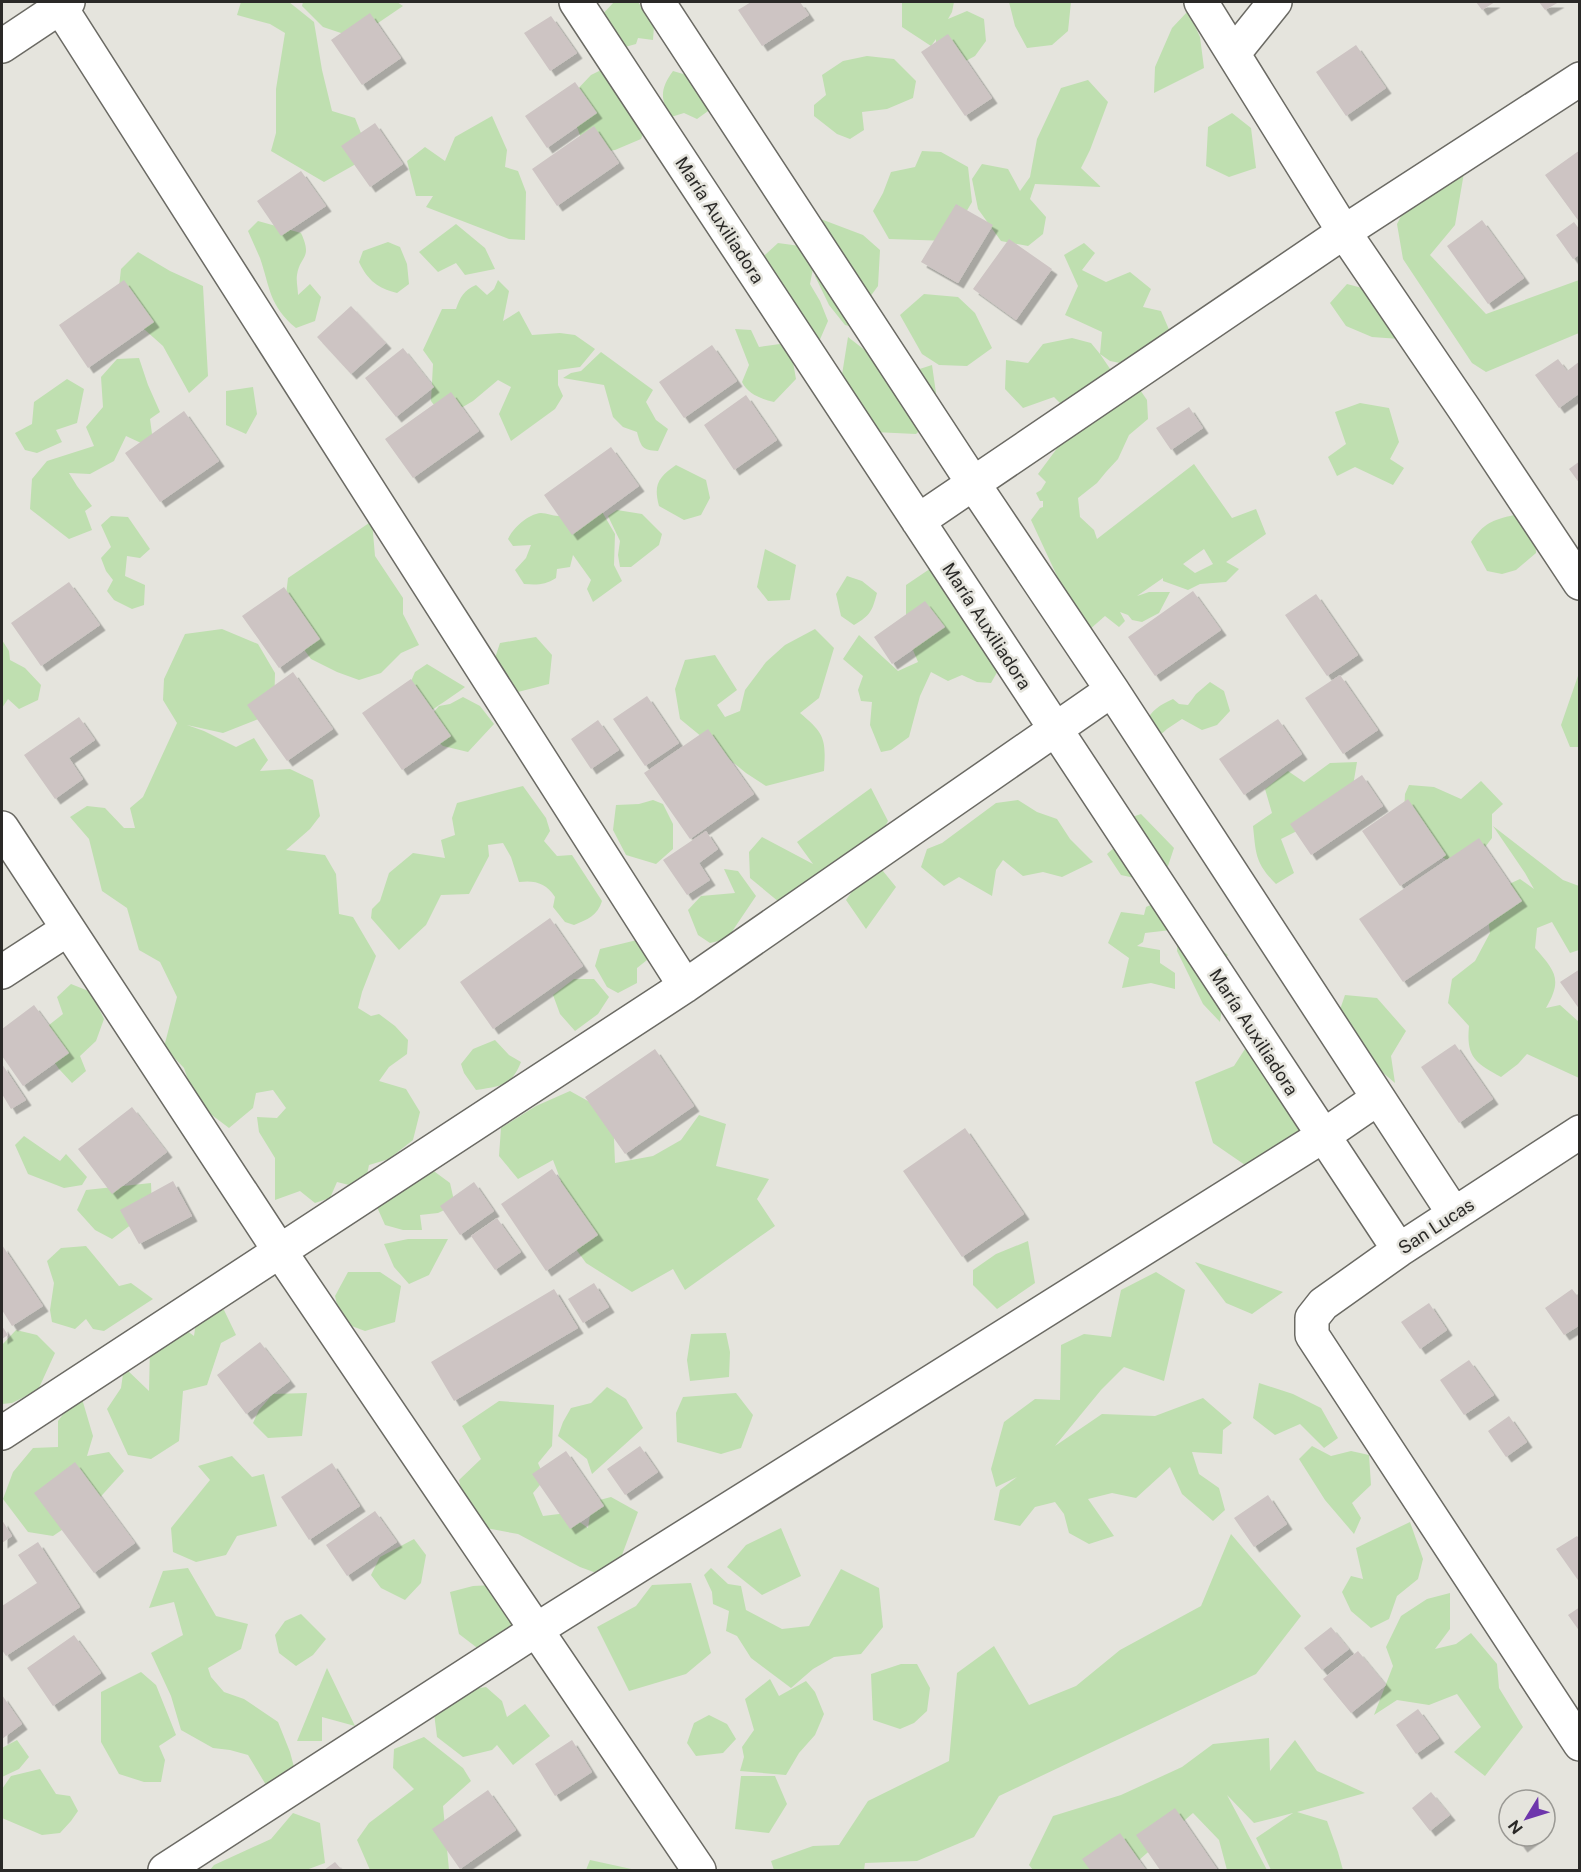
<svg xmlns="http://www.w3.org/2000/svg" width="1581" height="1872" font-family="'Public Sans',sans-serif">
<defs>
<filter id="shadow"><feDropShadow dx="5.5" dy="5.5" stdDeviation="0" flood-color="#0004"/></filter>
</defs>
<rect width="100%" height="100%" fill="#e5e4dd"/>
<!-- green -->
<path fill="#bfdfb0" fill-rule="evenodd" d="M241,2H289L314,22L322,70L332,111L355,118L370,156L324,182L271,151L276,133V89L285,33L270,24L237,15Z
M303,2H397L403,6L356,38L323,27L302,6Z
M614,2H638L654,26L653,40L638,38L636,44L603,53L599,18Z
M902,2H954L952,12L948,19L967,11L984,19L986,41L975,56L951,69L936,55V39L931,46L902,27Z
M1009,2H1071L1068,31L1052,45L1027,48L1015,26Z
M1188,11L1200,37L1204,68L1154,93L1155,67L1172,28Z
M867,56L894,59L916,81L913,98L887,109L862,112L864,130L850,139L837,134L814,116V105L826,95L822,75L843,61Z
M609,66L648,121L641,139L615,150L596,153L583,144L577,127L573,94L591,75Z
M673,71L700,79L715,106L697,119L684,113L671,117C659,98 661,88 673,71Z
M1088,80L1108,102L1090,150L1081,168L1101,187L1035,184L1030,199L1046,217L1043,234L1028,246L1001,241L978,209L972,179L982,164L1008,169L1020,191L1030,177L1037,139L1061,88Z
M1232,113L1251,128L1256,168L1229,177L1206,166L1208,127Z
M492,116L507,150L505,167L518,171L526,192L525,240L509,239L426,207L433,196H416L407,161L425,147L445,161L455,137Z
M922,151L941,152L968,167L972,202L949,241L889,239L873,211L883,193L891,172L915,167Z
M1465,167L1455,225L1430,255L1486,314L1579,280V333L1486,372L1472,363L1403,259L1397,224L1420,179Z
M818,218L863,235L880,250L878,286L867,301L858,328L845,325L829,305L815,276L822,265Z
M258,221L301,233C313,259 300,255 297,275C296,281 298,289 298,295L310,284L321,297L315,321L296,328C269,306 270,287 260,258C256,249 252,240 248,231Z
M456,224L485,248L495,269L465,275L456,263L438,272L419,252Z
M388,242L400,247L407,264L409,284L397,293C378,288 368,281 359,262L363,251Z
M778,243L800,246L815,258L810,284L820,301L828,321L818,344L754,265Z
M1084,243L1095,253L1082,270L1106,282L1130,272L1151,289L1143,307L1161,311L1177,348L1155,370L1110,361L1100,354L1123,388L1136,384L1147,400L1148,419L1129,435L1118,459L1106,472L1097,483L1078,498L1080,517L1094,530L1097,539L1194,464L1232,518L1256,509L1266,534L1226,562L1239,569L1226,582L1200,584L1188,590L1163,581V578L1137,596L1149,592H1170L1159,613L1142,622L1132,620L1128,615L1120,612L1125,621L1119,627L1105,616L1089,630L1077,619L1031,520L1040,508L1043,507V501H1040L1036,493L1041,490L1046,482L1038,474L1084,412L1065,408L1054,397L1023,408L1005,389L1006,360L1028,363L1043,344L1072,338L1091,343L1100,354L1102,332L1065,315L1078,286L1064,255ZM1204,549L1213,564L1195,573L1183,564Z
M138,252L170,271L203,286L208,376L189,393L163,346L117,305L121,269Z
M498,280L509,291L503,321L519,311L532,335L560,333L575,335L595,349L580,367L558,370V385L563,396L555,409L511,441L499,414L511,387L498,380L473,401L444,418L431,401L433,364L423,350L442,309H456C460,297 464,290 476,285L487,295L494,289Z
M1347,284L1381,293L1400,339L1372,337L1346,326L1330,303Z
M924,294L958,297L975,313L992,348L967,366L939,365L922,354L900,315Z
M735,329L751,330L759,347L780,344L793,362L796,379L774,402C761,399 748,394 742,382L749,365Z
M848,337L898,376L932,365L936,393L934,417L916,434L874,432L841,381Z
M601,352L653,390L646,402L656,420L668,429L658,451C642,450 641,447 637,432L623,427L613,417L604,385L563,378L571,373L581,371Z
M139,358L148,385L160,412L150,419L154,449L126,436L114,461L90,474L69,473L77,486L92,506L85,511L92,530L69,539L30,509L32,479L47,461L94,446L86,427L103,407L101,377L117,359Z
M67,379L84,389L77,423L56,430L62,442L37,453L25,450L15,433L32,424L34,402Z
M253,387L257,414L246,434L226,425V391Z
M1360,403L1389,408L1399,442L1390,459L1404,468L1393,485L1355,467L1337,476L1328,457L1346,444L1335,412Z
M676,465L706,480L710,498L701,515L684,520L659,506C653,484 659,477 676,465Z
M594,498L615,534L614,565L622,581L593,602L587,589L591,580L573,555L570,567L557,569L556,578C545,585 537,585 524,584L515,570L526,558L531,545L513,546L508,539C513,528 528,514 541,513C549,513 555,518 564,515C574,511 584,503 594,498Z
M617,510L642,514L662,534L659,545L631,567H620L618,555L620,541L608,516Z
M1514,515L1535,536L1536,553L1516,570L1502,574L1487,571L1471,542C1484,523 1492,520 1514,515Z
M111,516L128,517L150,549L140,558L127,556L125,576L145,585L144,605L132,609L114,600L107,591L113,580L106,571L101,558L111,547L101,525Z
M372,521L375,556L403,598V614L419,645L401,653L381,673L359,680L337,672L311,659L283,621L288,578Z
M765,549L796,565L790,600L768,601L757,587Z
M943,560L1001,621L1016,639L991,683L977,682L962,675L948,681L931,672L920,696L909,737L891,750L881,752L870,725L872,702L861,701L858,690L863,676L843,659L859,635L898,671L918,662L906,633V585Z
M847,576L862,581L877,593C872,611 871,615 854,625L841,616L836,594Z
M222,629L258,644L275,673L274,713L223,733L187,725L204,731L236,747L254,738L268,760L260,771L290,769L313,780L320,816L310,829L286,850L325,855L336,874L339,914L353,917L376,956L362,992L358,1008L371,1016L379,1014L395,1026L408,1040L407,1054L389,1067L379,1081L406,1089L420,1112L413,1140L389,1159L369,1165L365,1184L349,1185L337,1182L330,1198L315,1203L300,1191L275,1200V1158L259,1132L257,1117L277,1118L286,1108L273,1090L256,1093L253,1108L229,1128L196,1103L184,1068L164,1047L177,997L160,962L139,950L127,908L102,891L89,839L70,817L87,806L105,808L124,828H135L130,808L143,797L177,723L163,700L164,679L185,634Z
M815,629L834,648L819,698L800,713C825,734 826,739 824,771L766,786L746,773L680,719L675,689L685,660L715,655L737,690L717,705L725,717L740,711L745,690L766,662L785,645Z
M536,637L552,655L549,684L514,693L499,679L495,658L500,643Z
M2,640L9,651L10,660L25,668L41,685L38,700L19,709L8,699L2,708Z
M427,664L465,687C451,698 436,706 422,718L402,702L415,672Z
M1579,673V747H1570L1561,725Z
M1210,682L1224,691L1230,711L1217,725L1202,730L1182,719L1167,729L1158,737L1146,723C1151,710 1160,705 1173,699L1179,704L1188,705L1196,694Z
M463,697L480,706L494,724L468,752L443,746L421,727L439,706L450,704Z
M1357,762L1351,798L1313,823L1281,839L1294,873L1276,884C1255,863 1256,854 1253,826L1272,813L1265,789L1288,771L1304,782L1330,763Z
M1481,781L1503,804L1492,814V838L1466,872L1403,832L1405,794L1409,785L1434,787L1461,799Z
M523,786L546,818L550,831L544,841L557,856L572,855L602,901C598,915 587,920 574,925L565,922L553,907L555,897C546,883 535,880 519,882L511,857L503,843L488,845L489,856L469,894L441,895L426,925L399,950L371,918L372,909L380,901L389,873L413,853L445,858L441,840L455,835L452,818L457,803Z
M871,788L888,821L863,867L785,907L750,878L749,852L762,837L813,864L797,842Z
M653,800L663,804L673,824V849L656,864L626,855L613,830L616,805L639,804Z
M1018,800L1037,812L1057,819L1070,839L1093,862L1062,877L1043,872L1023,876L1003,860L996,870L992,896L959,877L944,886L921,867L927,849L942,843L996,803Z
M1141,814L1174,848L1168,866L1139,879L1121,875L1107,854L1125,838L1123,820Z
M1493,826L1563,880L1579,886V950L1570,953L1552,922L1537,928L1535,948C1555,971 1563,979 1546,1008L1560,1005L1579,1022V1078L1527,1054L1518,1064L1501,1077C1475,1063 1466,1057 1469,1026L1448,1003L1452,979L1475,961L1490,933L1485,895L1520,879L1534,889L1525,873Z
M874,860L896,887L866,929L846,900Z
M724,869L738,871L756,896L727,939L710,943L698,935L688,910L701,896L735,893Z
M1155,903L1171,930L1145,933L1143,942L1137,946L1160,950V963L1175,973V989L1151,983L1122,988L1129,958L1108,943L1121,912L1144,915L1146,907Z
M1178,937H1203L1228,955L1212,974L1227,976L1220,1022L1203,1004L1177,951Z
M637,940L652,956L637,968V983L618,993L607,987L595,966L600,949Z
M574,979H594L609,997L598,1014L575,1031L560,1014L553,995Z
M71,984L91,992L104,1019L96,1041L80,1056L86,1071L72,1083L59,1069L38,1038L49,1025L63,1014L57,997Z
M1345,995L1377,998L1406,1031L1391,1056L1395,1083L1333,1030Z
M1252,1038L1288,1054L1309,1154L1245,1165L1213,1143L1195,1082L1234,1066Z
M495,1040L509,1055L521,1062C511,1087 500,1086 476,1090L464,1073L461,1064L473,1049Z
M570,1091L613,1115L615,1163L653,1156L681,1140L699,1115L726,1124L716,1166L769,1179L757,1199L775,1226L685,1290L673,1269L632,1292L586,1263L552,1216L561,1181L553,1160L518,1179L499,1156L501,1128L536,1106Z
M24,1136L60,1161L66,1154L87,1177L82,1185L64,1188L28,1174L15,1145Z
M431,1169L450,1183L455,1205L438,1213L420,1215L422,1230H403L385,1225L377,1207Z
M151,1183L152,1209L112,1239L95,1230L77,1210L86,1190Z
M408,1239H448L429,1275L409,1284L394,1267L384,1244Z
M1028,1241L1035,1283L997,1309L973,1285V1270L996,1254Z
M86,1246L119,1286L131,1283L153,1299L104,1331L93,1329L86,1319L75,1329L52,1322L50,1310L54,1283L47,1261L61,1248Z
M1195,1262L1283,1292L1252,1314L1226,1303Z
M348,1272H380L401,1286L395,1322L365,1331L341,1322L335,1296Z
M1156,1272L1185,1290L1164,1381L1124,1367L1101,1390L1055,1446L1102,1414L1155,1416L1203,1398L1232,1423L1223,1430L1222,1454L1192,1452L1199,1474L1219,1488L1225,1510L1213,1521L1182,1494L1170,1467L1136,1498L1112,1493L1088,1499L1114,1536L1089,1544L1069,1533L1064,1514L1055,1502L1035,1507L1020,1526L994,1520L1000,1490L1017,1477L996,1487L991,1469L1004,1422L1035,1399L1060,1400L1061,1345L1084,1334L1111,1337L1121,1290Z
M211,1309L224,1310L236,1335L221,1343L207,1385L183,1391L179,1441L151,1459L128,1455L107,1409L121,1388L124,1367L149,1391L150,1346L182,1327L194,1336L197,1315Z
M16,1330L37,1335L55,1353L38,1390L12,1403L2,1404V1345Z
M726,1333L730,1352L729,1377L690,1381L687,1360L691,1334Z
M1259,1383L1293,1394L1321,1408L1338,1438L1324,1448L1300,1424L1275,1435L1253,1418Z
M607,1387L626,1399L643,1428L592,1474L587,1459L558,1436L563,1422L571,1408L591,1403Z
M80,1392L93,1436L87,1456L109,1452L124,1471L84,1515L53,1536L28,1532L3,1499L13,1472L33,1448L58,1447V1421Z
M307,1393L302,1436L268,1438L253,1423L259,1410L273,1394Z
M736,1393L753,1415L741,1448L721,1454L677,1442L676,1413L683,1397Z
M499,1401L554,1405L552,1446L538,1463L545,1479L533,1493L543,1516L567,1513L588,1528L592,1502L611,1497L638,1512L622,1555L599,1574L580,1567L518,1534L486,1528L467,1520L459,1480L481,1459L462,1426Z
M1312,1446L1331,1456L1351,1451L1369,1455L1371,1485L1352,1503L1361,1518L1354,1534L1325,1500L1299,1459Z
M232,1456L252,1477L264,1474L277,1526L237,1536L226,1555L196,1562L173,1552L171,1528L210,1480L198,1466Z
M1410,1522L1423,1559L1418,1579L1397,1596L1389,1619L1371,1628L1351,1611L1342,1592L1351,1576L1363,1579L1356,1548Z
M781,1528L801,1576L762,1595L727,1567L746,1545Z
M1231,1534L1301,1616L1256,1674L999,1796L974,1837L917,1861L865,1863L864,1870H774L771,1861L813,1846L839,1845L868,1801L949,1761L957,1673L994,1646L1029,1705L1076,1686L1120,1650L1201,1606Z
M414,1539L426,1555L421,1583L405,1600L381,1588L371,1575L380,1557Z
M188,1568L216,1616L248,1624L241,1649L208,1668L211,1677L224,1692L244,1699L278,1722L290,1752L298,1782L272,1795L248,1755L230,1750L213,1748L181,1730L171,1696L151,1653L183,1635L174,1602L149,1608L163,1571Z
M711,1568L728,1584L741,1586L746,1610L782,1629L809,1626L841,1569L879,1588L883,1627L861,1654L834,1657L813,1669L791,1688L751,1658L737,1636L726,1631L729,1611L713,1604L712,1592L704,1575Z
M691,1583L711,1653L686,1674L629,1691L597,1627L636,1606L652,1585Z
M493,1585L516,1634L494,1648L476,1647L459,1634L450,1592L473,1586Z
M1450,1593V1629L1435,1649L1456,1644L1471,1633L1497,1664L1499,1688L1523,1727L1485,1776L1454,1752L1481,1727L1457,1694L1429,1705L1397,1700L1374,1715L1393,1666L1386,1647L1401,1616L1427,1599Z
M301,1614L326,1639L313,1655L296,1666L279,1653L275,1635L285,1621Z
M901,1664H917L930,1688L927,1711L914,1723L900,1729L873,1720L871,1674Z
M327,1668L355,1726L322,1717V1741H297Z
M141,1672L156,1685L176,1735L159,1746L165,1760L161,1782H144L119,1774L101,1742V1692Z
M770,1679L779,1696L806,1681L815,1692L824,1714L815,1735L799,1753L786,1775L740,1771L744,1757L742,1747L754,1730L745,1699Z
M486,1687L502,1701L507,1717L525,1704L550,1736L513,1765L497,1745L492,1750L463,1757L437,1737L434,1713L467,1690Z
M709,1715L727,1724L736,1739L723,1753L696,1756L687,1743L694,1723Z
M424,1737L463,1768L471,1781L443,1806L449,1870H370L357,1840L369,1823L414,1789L393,1768L394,1749Z
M1269,1738L1270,1771L1295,1740L1317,1771L1365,1793L1297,1812L1327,1821L1338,1852L1343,1870H1271L1256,1838L1293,1813L1254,1823L1227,1795L1267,1870H1227L1219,1840L1193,1813L1139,1860L1105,1870H1033L1029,1865L1053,1816L1121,1795L1182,1767L1213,1744Z
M17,1740L29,1757L19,1769L2,1777V1748Z
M40,1769L56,1794L70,1796L78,1811L71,1821L60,1833L42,1835L2,1818V1789L11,1776Z
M741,1776H775L787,1804L769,1833L735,1829Z
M293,1813L320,1823L325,1863L306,1870H210L214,1865L271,1839Z
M590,1860L636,1870H586Z"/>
<!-- building -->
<path fill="#cdc4c3" filter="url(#shadow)" d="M751,2H800L809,15L762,46L738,10Z
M1476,2H1495L1482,10Z
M1539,2H1559L1545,10Z
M370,13L401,58L362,85L331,40Z
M551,16L577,53L550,71L524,33Z
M948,34L992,98L965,116L921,52Z
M1356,45L1386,88L1346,116L1316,72Z
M575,82L597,113L547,148L525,116Z
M375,123L403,164L370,187L341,146Z
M594,126L619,163L557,206L532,169Z
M1580,150V223L1545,175Z
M301,171L326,206L281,236L257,201Z
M956,204L993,225L958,283L921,262Z
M1482,220L1524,278L1488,304L1447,246Z
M1574,222L1580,230V254L1573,259L1556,235Z
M1009,239L1052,269L1016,320L973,289Z
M124,280L154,322L88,368L59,325Z
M351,306L386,343L351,374L317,337Z
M712,345L737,381L684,418L659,382Z
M403,348L434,387L396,417L365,378Z
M1558,359L1567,371L1580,361V393L1559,408L1535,375Z
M451,392L479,431L413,478L385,439Z
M746,395L777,440L734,470L704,425Z
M1189,407L1203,428L1171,450L1156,428Z
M184,411L219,461L160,502L125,453Z
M611,447L639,486L572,535L544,495Z
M1580,461V484L1569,469Z
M69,582L100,625L41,666L11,623Z
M284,587L320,639L279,668L242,616Z
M1193,591L1221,630L1155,676L1128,637Z
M1316,594L1358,655L1327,676L1285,615Z
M925,601L945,627L892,664L874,637Z
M293,672L333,729L287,761L247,705Z
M1340,675L1378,730L1343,754L1305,698Z
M411,679L451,736L402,770L362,713Z
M647,696L679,743L645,766L613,719Z
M79,717L95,740L69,758L83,779L55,799L24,755Z
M1278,719L1302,754L1244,795L1219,759Z
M598,720L619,750L591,769L571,739Z
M708,729L754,794L690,839L644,773Z
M1362,775L1383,806L1311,855L1290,824Z
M1408,799L1446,855L1400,886L1362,831Z
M706,831L718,849L699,863L710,880L687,895L663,860Z
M1479,838L1522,901L1403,982L1359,919Z
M550,918L583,966L493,1029L460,982Z
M1580,969V1010L1560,982Z
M34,1005L69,1053L23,1086L2,1056V1029Z
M1455,1044L1493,1099L1459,1123L1421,1067Z
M655,1049L694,1106L625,1154L585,1097Z
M2,1064L26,1100L11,1109L2,1094Z
M132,1107L167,1152L112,1194L78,1149Z
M965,1128L1024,1214L962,1257L903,1171Z
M552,1169L598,1235L546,1271L501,1204Z
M173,1181L192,1216L139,1244L120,1210Z
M474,1182L494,1211L460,1235L440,1206Z
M497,1218L521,1252L495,1270L471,1236Z
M2,1245L43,1306L12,1326L2,1310Z
M594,1283L609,1307L583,1323L568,1299Z
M554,1289L578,1328L454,1401L431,1362Z
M1572,1289L1580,1299V1325L1564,1335L1545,1308Z
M1429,1303L1447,1330L1420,1349L1401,1322Z
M2,1326L8,1335L2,1339Z
M260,1342L290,1381L246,1414L217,1375Z
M1469,1360L1494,1395L1464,1415L1440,1380Z
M1509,1416L1527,1442L1506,1457L1488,1431Z
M640,1446L658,1472L625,1495L607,1469Z
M566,1451L604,1506L570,1529L532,1474Z
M75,1462L135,1543L94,1573L34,1493Z
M332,1463L360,1506L309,1540L281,1497Z
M1268,1495L1287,1524L1254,1547L1234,1518Z
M375,1511L397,1542L347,1576L326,1545Z
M2,1520L12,1536L2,1543Z
M1577,1536L1580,1540V1583L1556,1549Z
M38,1542L80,1607L6,1656L2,1650V1606L37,1583L18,1555Z
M1580,1607V1632L1568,1615Z
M1331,1627L1349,1649L1322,1670L1304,1648Z
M74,1635L101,1673L53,1706L27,1668Z
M1358,1651L1386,1685L1351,1713L1323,1679Z
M2,1695L22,1724L2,1739Z
M1418,1709L1439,1738L1416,1754L1396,1725Z
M572,1740L592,1772L555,1796L535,1764Z
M488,1790L516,1830L460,1869L432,1829Z
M1431,1792L1450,1815L1430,1831L1412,1808Z
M1175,1808L1217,1869L1215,1870H1160L1136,1835Z
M1120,1833L1146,1870H1090L1082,1859Z
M1514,1836H1537L1522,1847Z
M335,1862L342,1870H324Z"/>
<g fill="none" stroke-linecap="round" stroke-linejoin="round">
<defs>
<path id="street" d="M57,2L685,986
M576,2L1399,1250
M658,2L973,483L1112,690L1454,1214
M1201,2L1344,232L1465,410L1580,583
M2,46L68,2
M1234,53L1275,2
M918,521L1344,232L1580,79
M2,828L279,1250L699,1870
M2,972L68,929
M1580,1132L1399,1250L1323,1304L1312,1318V1335L1580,1744
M2,1433L685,986L1112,690
M165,1870L536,1630L1323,1136L1377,1099"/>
</defs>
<!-- street casing -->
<use href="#street" stroke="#6b6a64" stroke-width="36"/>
<!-- street -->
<use href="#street" stroke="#fff" stroke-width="33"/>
</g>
<g text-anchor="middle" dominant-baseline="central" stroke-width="5" stroke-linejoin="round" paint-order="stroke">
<!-- street labels -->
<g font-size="18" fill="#2a2927" stroke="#e5e4dd">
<text transform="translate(720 220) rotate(57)">María Auxiliadora</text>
<text transform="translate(987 626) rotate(57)">María Auxiliadora</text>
<text transform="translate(1254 1032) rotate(57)">María Auxiliadora</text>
<text transform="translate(1436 1226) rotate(-33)">San Lucas</text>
</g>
</g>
<!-- border -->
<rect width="1581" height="1872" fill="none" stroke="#2a2927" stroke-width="6"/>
<!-- north arrow -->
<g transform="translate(1527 1818) rotate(232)"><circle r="28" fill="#e5e4dd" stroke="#9a9994" stroke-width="1.5"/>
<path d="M0-4.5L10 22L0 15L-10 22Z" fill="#6e36ac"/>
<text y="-9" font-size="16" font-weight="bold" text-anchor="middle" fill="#2a2927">N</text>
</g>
</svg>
